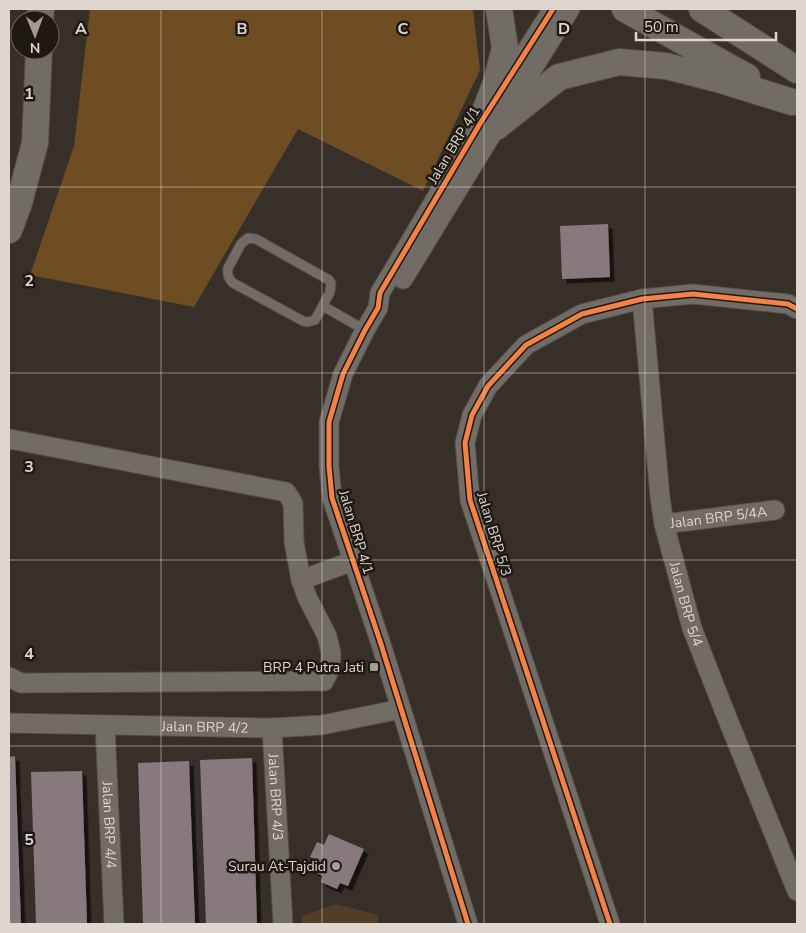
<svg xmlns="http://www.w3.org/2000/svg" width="806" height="933" font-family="'Nunito Sans',sans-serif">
<defs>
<filter id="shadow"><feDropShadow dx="4.5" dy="4.5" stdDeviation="0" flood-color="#0009"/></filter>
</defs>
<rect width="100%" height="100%" fill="#363029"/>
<!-- green -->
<path fill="#523d26" d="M336,904L378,915V924H301L302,916Z"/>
<!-- forest -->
<path fill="#6f4d23" d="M90,9H473L480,70L423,191L298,129L194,307L30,275L74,146Z"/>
<!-- building -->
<path fill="#87797c" filter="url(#shadow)" d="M608,224L610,277L562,279L560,226Z
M15,756L21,924H9V757Z
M252,758L257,924H206L200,760Z
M189,761L195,924H143L138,763Z
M82,771L87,924H36L31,772Z
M329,834L364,849L348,886L340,883L337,889L321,882L323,876L313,871L317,860L310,857L317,842L324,845Z"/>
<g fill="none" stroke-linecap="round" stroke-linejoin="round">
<defs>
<path id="lane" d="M248,238L256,239L329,280L331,283L330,292L315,320L307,322L303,321L233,283C228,278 227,274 228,268L241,244Z
M323,306L365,330"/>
<g id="street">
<path d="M403,279L496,127L570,9"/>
<path id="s1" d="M642,299L660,497L664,524L692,628L724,710L797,891"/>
<path d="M9,440L10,439L286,492L293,503L294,542L301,580L307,597L327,636L331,653L330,669L324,681L21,683L9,677"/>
<path id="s2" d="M664,524L775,510"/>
<path d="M301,580L353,561"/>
<path id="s3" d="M9,723L272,728L322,725L401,709"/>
<path id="s4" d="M105,725L114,924"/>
<path id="s5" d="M272,728L283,924"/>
<path d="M468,924L380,641L332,498L329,466V422L343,374L365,330L378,308L380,293L481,122L553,9"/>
<path d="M610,924L470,500L465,443L472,415L488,386L526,345L582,314L642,299L693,294L788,304L797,309"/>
</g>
<path id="secondary" d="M625,9L747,77
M702,9L797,70
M40,20L41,9
M481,122L496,83L505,48L499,9
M496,127L559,77L619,62L666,66L721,80L792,102
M9,230L19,203L35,143L39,50"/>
</defs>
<!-- lane casing -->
<use href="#lane" stroke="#534d48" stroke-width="11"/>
<!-- street casing -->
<use href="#street" stroke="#534d48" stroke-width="21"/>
<!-- secondary casing -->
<use href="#secondary" stroke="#534d48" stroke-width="28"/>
<!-- lane -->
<use href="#lane" stroke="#716c66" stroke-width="9"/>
<!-- street -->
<use href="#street" stroke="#716c66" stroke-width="19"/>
<!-- secondary -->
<use href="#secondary" stroke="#716c66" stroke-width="26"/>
<defs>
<path id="cycleway" d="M468,924L380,641L332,498L329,466V422L343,374L365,330L378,308L380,293L481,122L553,9
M610,924L470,500L465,443L472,415L488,386L526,345L582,314L642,299L693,294L788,304L797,309"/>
</defs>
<!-- cycleway casing -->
<use href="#cycleway" stroke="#1e1913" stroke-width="8"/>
<!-- cycleway -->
<use href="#cycleway" stroke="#f48246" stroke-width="5"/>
</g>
<!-- grid -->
<path fill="none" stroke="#dfd7cf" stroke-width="1" stroke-opacity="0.55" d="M161,9V924M322,9V924M484,9V924M645,9V924M9,187H797M9,373H797M9,560H797M9,746H797"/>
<!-- markers -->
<g fill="#a49d95" stroke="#1e1913" stroke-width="2">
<rect x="369" y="662" width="10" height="10" rx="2.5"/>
<circle cx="336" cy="866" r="5"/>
</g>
<g text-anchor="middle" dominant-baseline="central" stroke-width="5" stroke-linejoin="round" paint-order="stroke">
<!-- street labels -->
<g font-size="14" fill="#dfd7cf" stroke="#1e1913">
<text transform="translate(454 145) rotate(-59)">Jalan BRP 4/1</text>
<text stroke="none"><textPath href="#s2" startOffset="55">Jalan BRP 5/4A</textPath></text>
<text transform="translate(356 532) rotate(73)">Jalan BRP 4/1</text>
<text transform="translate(494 534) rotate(73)">Jalan BRP 5/3</text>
<text stroke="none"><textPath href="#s1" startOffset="309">Jalan BRP 5/4</textPath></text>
<text stroke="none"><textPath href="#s3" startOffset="196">Jalan BRP 4/2</textPath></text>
<text stroke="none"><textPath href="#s5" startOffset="69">Jalan BRP 4/3</textPath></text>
<text stroke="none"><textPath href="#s4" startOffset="100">Jalan BRP 4/4</textPath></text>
</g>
<!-- poi labels -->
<g font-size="14" fill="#dfd7cf" stroke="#1e1913" text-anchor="end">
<text x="364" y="667">BRP 4 Putra Jati</text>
<text x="326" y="866">Surau At-Tajdid</text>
</g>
</g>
<g font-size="16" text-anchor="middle" font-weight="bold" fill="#dfd7cf" stroke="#1e1913" stroke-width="5" stroke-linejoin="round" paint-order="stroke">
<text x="81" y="34">A</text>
<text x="242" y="34">B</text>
<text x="403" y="34">C</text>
<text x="564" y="34">D</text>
<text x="29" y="99">1</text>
<text x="29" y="286">2</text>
<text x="29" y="472">3</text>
<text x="29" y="659">4</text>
<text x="29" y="845">5</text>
</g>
<!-- border -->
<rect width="806" height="933" fill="none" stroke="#dfd7cf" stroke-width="20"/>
<!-- north arrow -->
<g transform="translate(35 35) rotate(179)"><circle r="24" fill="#1e1913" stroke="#6b655e"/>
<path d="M0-4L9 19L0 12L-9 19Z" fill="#a49d95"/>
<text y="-8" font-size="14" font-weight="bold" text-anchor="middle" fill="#dfd7cf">N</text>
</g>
<!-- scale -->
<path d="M636 32v8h140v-8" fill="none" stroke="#dfd7cf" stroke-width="2.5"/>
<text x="644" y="32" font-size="15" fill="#dfd7cf" stroke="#1e1913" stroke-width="4" paint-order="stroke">50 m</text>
</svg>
